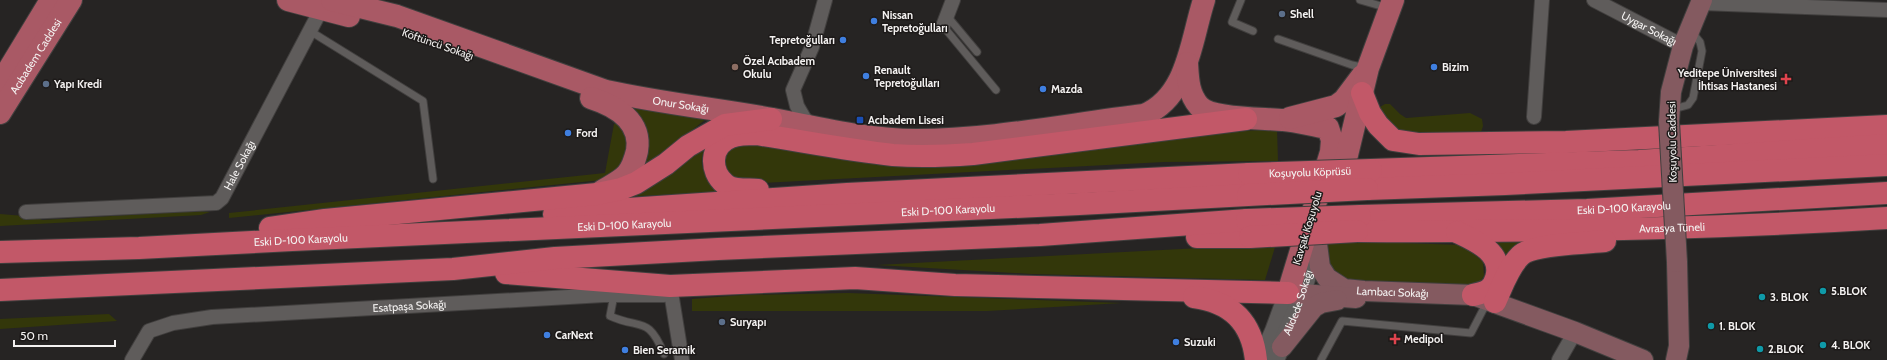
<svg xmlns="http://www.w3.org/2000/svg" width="1887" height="360" font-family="Cabin,sans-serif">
<rect width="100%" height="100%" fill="#262423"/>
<!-- green -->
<path fill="#33370a" d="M1385,104H1390L1400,114L1406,118L1470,113L1482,119L1483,126L1481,132L1466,138L1400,132L1381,113L1380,107Z
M625,107L706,119L636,175Z
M614,124H623L628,138V151L619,170L602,180L229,218V213L605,173Z
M1277,129L1278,161L1164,162L741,184L725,171L724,156L740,141L1215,133Z
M717,133C705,148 696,157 706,176C709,182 713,185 716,192L621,197Z
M200,211L210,212L201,215L0,226V214L36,217L42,220Z
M1490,241H1528L1514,246L1504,265Z
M1373,242L1462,245L1483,261L1484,276L1477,286L1349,284L1327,266L1324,243Z
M1276,244L1265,280L1031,274L877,265Z
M848,293L1122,303L987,311H692V299L743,295Z
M109,314L117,321L0,329V319Z"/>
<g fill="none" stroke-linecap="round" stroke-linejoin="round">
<defs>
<path id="service" d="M1241,0L1232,22L1253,31
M1360,0L1388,8
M947,16L977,52
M943,26L996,90
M310,31L423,101L433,179
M1278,39L1352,65L1366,68
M1670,110L1688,105L1693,98L1702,51L1700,42L1691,31
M614,295L610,316C641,330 648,315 664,354
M1321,360L1342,321L1471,333L1485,306"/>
<g id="minor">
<path id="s1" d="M1594,0L1683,46"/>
<path d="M1701,3L1887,10"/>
<path d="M943,26L953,0"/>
<path d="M1534,117L1542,0"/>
<path d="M812,127L804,118L797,106L793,90L812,47L825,0"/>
<path id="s2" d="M26,212L216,203L222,198L325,2"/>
<path d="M670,286L682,360"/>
<path id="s3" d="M132,360L149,331L173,323L212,317L604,295H664"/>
<path d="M1559,360L1575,332"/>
</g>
<g id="tertiary">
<path d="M1261,360L1274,331L1288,293"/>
<path id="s4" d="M1275,360L1296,311L1317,244"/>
</g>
<g id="secondary">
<path d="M1669,122L1671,92L1683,46L1702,0"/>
<path id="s5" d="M1317,244L1320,267L1327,278L1344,289L1364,291L1473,295L1575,332L1643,360"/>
<path d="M1288,293L1356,298"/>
<path d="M1282,347L1314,307L1321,303L1337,300"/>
<path d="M1676,360L1679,346L1677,262"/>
</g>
<g id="primary">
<path d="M288,0L349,16"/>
<path id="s6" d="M332,0L397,16L606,91C661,103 717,109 773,119C820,128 867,140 916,140C993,140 1068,124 1144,115C1188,97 1191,40 1204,0"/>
<path d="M1187,63C1188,79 1188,93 1199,106C1212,120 1264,118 1283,120C1298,121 1313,126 1328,128L1332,140L1331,152L1288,293"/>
<path d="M0,84L51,0"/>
<path d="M591,98C616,106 642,121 637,151C635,159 633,167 627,174C621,181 610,186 602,191"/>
<path id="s7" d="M0,113L71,0"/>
<path d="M1290,118L1336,106L1344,100L1362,76"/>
<path d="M1336,188L1347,155L1368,68L1393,0"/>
</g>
<g id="trunk">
<path d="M1362,93L1370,113L1378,125L1393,140L1419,144L1566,142L1887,126"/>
<path d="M1371,170L1639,161L1887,145"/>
<path d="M1367,189L1505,184L1887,165"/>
<path d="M758,190C748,189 732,191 725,184C709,171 710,145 731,137C739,134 747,134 756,134C802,141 847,150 893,155C920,157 946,156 973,154L1246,119"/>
<path d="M554,214L847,194L1249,174"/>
<path id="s8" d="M1360,216L1587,210L1887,193"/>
<path d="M270,228L325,220L597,194L621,189L636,183L666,164L688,146L725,125L771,119"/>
<path id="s9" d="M1357,231C1534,232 1711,229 1887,218"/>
<path d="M1457,232C1476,241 1504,253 1496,278C1492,291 1485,292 1473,295"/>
<path d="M1197,237H1250"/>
<path id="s10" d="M0,252L139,248L292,240L1079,204L1248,195"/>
<path d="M506,273L670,286L855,278L955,285L1288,293"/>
<path d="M0,290L453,269L555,258L718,249L1040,235L1247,220"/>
<path d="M1194,297C1231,302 1252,322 1256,360"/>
<path d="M1495,302C1502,287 1508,268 1520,256C1531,244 1587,243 1605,241"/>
</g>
</defs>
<!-- service casing -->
<use href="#service" stroke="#413f3e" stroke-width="9"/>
<!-- minor casing -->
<use href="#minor" stroke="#413f3e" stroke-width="16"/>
<!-- tertiary casing -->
<use href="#tertiary" stroke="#413f3e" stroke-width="20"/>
<!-- secondary casing -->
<use href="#secondary" stroke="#413f3e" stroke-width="22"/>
<!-- primary casing -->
<use href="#primary" stroke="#413f3e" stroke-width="24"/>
<!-- trunk casing -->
<use href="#trunk" stroke="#413f3e" stroke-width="24"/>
<!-- service -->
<use href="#service" stroke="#5f5c5b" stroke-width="7"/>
<!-- minor -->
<use href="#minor" stroke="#5f5c5b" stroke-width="14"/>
<!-- tertiary -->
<use href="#tertiary" stroke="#5f5c5b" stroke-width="18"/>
<!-- secondary -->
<use href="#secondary" stroke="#845a60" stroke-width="20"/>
<!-- primary -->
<use href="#primary" stroke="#a95965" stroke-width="22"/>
<!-- trunk -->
<use href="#trunk" stroke="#c25868" stroke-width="22"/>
<defs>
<path id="secondary-bridge" d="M1669,122L1677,262"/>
<g id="trunk-bridge">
<path id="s11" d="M1249,174L1371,170"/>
<path d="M1248,195L1367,189"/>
<path d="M1247,220L1360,216"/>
<path d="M1250,237L1357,231"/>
</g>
</defs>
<!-- secondary-bridge casing -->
<use href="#secondary-bridge" stroke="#413f3e" stroke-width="22" stroke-linecap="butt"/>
<!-- trunk-bridge casing -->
<use href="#trunk-bridge" stroke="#413f3e" stroke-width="24" stroke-linecap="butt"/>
<!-- secondary-bridge -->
<use href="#secondary-bridge" stroke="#845a60" stroke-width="20"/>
<!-- trunk-bridge -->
<use href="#trunk-bridge" stroke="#c25868" stroke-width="22"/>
</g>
<!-- markers -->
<g fill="#5c6f8a" stroke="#1d1a19" stroke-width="1.5">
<circle cx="1282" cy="14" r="4"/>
<circle cx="46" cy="84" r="4"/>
<circle cx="722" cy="322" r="4"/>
</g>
<g fill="#3f7fe0" stroke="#1d1a19" stroke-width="1.5">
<circle cx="874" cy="21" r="4"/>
<circle cx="843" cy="40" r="4"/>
<circle cx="1434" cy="67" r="4"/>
<circle cx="866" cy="76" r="4"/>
<circle cx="1043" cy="89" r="4"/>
<circle cx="568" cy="133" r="4"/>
<circle cx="547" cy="335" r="4"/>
<circle cx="1176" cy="342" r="4"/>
<circle cx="625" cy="350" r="4"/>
</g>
<circle fill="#8d6e63" stroke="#1d1a19" stroke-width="1.5" cx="735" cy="67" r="4"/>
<g fill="#e0444e" stroke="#1d1a19" stroke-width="1.5">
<path d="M1784 73h4v4h4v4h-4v4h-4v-4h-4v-4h4z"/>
<path d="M1393 333h4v4h4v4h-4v4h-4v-4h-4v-4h4z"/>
</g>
<rect fill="#1a4fb4" stroke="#1d1a19" stroke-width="1.5" x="856" y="116" width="8" height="8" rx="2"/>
<g fill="#0f9aa8" stroke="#1d1a19" stroke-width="1.5">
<circle cx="1823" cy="291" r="4"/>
<circle cx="1762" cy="297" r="4"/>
<circle cx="1711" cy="326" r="4"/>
<circle cx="1823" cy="345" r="4"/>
<circle cx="1760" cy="349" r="4"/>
</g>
<g text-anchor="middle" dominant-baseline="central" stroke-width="3" stroke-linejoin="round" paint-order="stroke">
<!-- poi labels -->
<g font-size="11" font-weight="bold" fill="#f4f2f1" stroke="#1d1a19" text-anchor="start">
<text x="1290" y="14">Shell</text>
<text x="882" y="15">Nissan<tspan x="882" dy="13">Tepretoğulları</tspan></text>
<text x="835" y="40" text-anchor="end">Tepretoğulları</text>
<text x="743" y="61">Özel Acıbadem<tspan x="743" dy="13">Okulu</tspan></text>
<text x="1442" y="67">Bizim</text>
<text x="874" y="70">Renault<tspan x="874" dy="13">Tepretoğulları</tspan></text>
<text x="1777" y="73" text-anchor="end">Yeditepe Üniversitesi<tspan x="1777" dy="13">İhtisas Hastanesi</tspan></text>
<text x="54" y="84">Yapı Kredi</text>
<text x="1051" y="89">Mazda</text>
<text x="868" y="120">Acıbadem Lisesi</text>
<text x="576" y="133">Ford</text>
<text x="1831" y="291">5.BLOK</text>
<text x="1770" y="297">3. BLOK</text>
<text x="730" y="322">Suryapı</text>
<text x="1719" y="326">1. BLOK</text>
<text x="555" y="335">CarNext</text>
<text x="1404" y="339">Medipol</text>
<text x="1184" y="342">Suzuki</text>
<text x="1831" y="345">4. BLOK</text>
<text x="1768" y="349">2.BLOK</text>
<text x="633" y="350">Bien Seramik</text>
</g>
<!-- street labels -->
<g font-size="11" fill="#f4f2f1" stroke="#1d1a19">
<text stroke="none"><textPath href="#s1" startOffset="62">Uygar Sokağı</textPath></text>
<text transform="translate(438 44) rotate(19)">Köftüncü Sokağı</text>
<text stroke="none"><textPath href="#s7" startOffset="67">Acıbadem Caddesi</textPath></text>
<text stroke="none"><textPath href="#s6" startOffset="365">Onur Sokağı</textPath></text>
<text transform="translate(1672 142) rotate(-91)">Koşuyolu Caddesi</text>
<text stroke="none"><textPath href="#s2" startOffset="235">Hale Sokağı</textPath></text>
<text stroke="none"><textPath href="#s11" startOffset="61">Koşuyolu Köprüsü</textPath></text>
<text stroke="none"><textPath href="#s8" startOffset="264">Eski D-100 Karayolu</textPath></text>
<text stroke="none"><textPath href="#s10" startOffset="949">Eski D-100 Karayolu</textPath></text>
<text stroke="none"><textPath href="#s10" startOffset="625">Eski D-100 Karayolu</textPath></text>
<text stroke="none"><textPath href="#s9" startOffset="315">Avrasya Tüneli</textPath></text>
<text transform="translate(1307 228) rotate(-73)">Kavşak Koşuyolu</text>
<text stroke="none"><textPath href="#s10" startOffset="301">Eski D-100 Karayolu</textPath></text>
<text stroke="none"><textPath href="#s5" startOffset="105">Lambacı Sokağı</textPath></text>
<text stroke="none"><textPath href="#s4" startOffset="62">Alidede Sokağı</textPath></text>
<text stroke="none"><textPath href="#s3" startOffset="296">Esatpaşa Sokağı</textPath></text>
</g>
</g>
<!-- scale -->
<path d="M14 340v6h101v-6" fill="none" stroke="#f4f2f1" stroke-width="2"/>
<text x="20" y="340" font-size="12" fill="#f4f2f1" stroke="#1d1a19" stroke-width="3" paint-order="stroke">50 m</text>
</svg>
